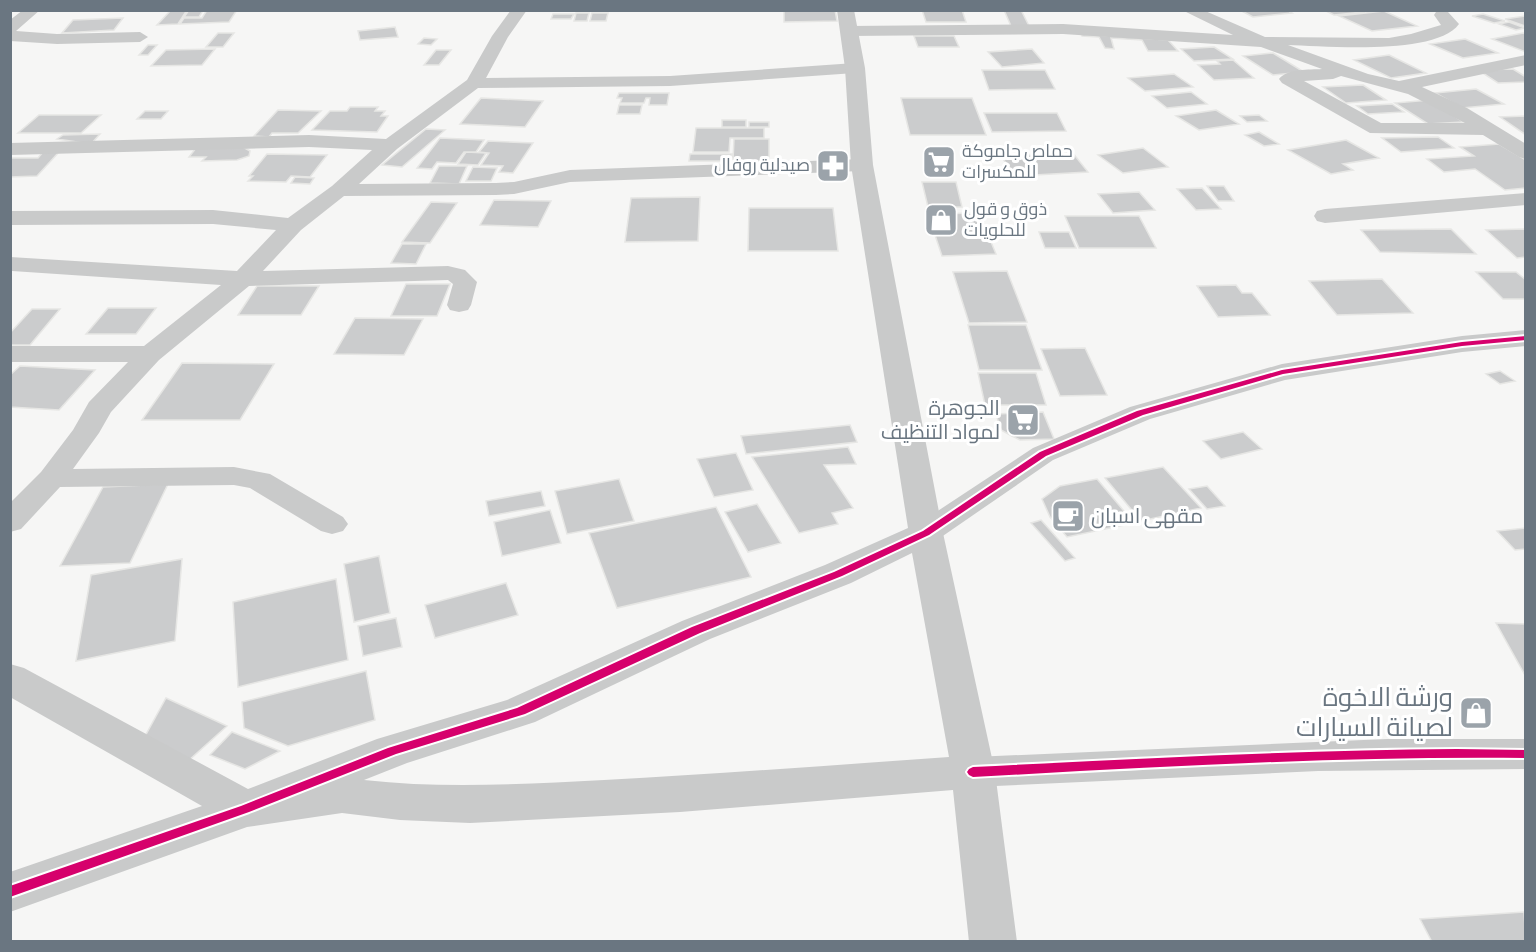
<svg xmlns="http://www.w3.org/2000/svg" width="1536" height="952" font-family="'Alegreya Sans',Cairo,sans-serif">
<rect width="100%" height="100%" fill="#f6f6f5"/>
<!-- building -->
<path fill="#cbcccd" stroke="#e6e6e4" stroke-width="1.5" d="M171,10H187L178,24L157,25Z
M189,10H203L199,17H184Z
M207,10H237L229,22L180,24L184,18H202Z
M784,10H835L837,21L784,22Z
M922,10H962L966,22H926Z
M1004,10H1021L1029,26H1011Z
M1240,10H1287L1292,13L1253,17Z
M1324,10H1360L1363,12L1334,15Z
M1384,11L1417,26L1372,31L1339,16Z
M576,13H589L587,21H574Z
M592,13H608L606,21H590Z
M553,14H574L571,19H551Z
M1483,14L1505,21L1494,23L1472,16Z
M1525,16V26L1505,19Z
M123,18L114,30L62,33L73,20Z
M1509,22L1525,28L1516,30L1499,24Z
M395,27L398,37L360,40L358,31Z
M218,33H234L223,47H206Z
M1523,33L1526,34V52L1492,39Z
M1081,34L1168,40L1178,51H1148L1142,40L1111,38L1114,49L1105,48L1099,37L1082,36Z
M914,36H954L959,47H918Z
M424,38L437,39L431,45L418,44Z
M1465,39L1498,53L1463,58L1430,44Z
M148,45H157L148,55H139Z
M1214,47L1233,59L1194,61L1181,49Z
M215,49L202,65L151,66L166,50Z
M1032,49L1044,63L1002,67L988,52Z
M436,50H451L439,65H424Z
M1273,53L1304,72L1273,75L1243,56Z
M1389,55L1426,73L1391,78L1354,60Z
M1233,60L1254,78L1214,80L1198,65L1220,64L1217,61Z
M1513,69L1526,77V82L1498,83L1478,70Z
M982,70H1045L1055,89L989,90Z
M1174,74L1193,87L1145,91L1128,78Z
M1363,85L1386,100L1346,103L1323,87Z
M1476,89L1504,104L1462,108L1435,93Z
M1191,92L1207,104L1167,108L1152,96Z
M619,93H669L667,105H649L650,98H646L644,103H620L622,98H617Z
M481,98L543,101L525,127L460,124Z
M901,98H972L986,135H910Z
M1430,100L1463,122L1428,124L1395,103Z
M1392,104L1404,112L1368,114L1357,106Z
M619,105H642L640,114H617Z
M350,107H378L375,111H385L381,116H388L377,132L312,130L330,111H347Z
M278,110L321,111L298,133H272L269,137L254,136Z
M1216,110L1239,124L1199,130L1176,116Z
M145,111H168L161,119H137Z
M984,113H1057L1066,131L992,132Z
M39,115H101L81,133H18Z
M1259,115L1267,121L1247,122L1240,116Z
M1526,116V135L1500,117Z
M722,120H746V127H722Z
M749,122H769V127H749Z
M696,128H764V138H730L729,152H693Z
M426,129L445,130L402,167L382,165Z
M1259,132L1279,144L1264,146L1245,135Z
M100,134L91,144L57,139L63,135Z
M1438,137L1454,148L1401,152L1382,138Z
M440,138L484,140L476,152H464L456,163L437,162L432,169L417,168Z
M734,139H769V161H733Z
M1346,140L1379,158L1343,164L1353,170L1331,174L1288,150Z
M488,141L533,143L513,173L499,172L503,166L481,165L489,153L479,152Z
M1499,144L1526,160V188L1505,190L1475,169L1444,172L1427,159L1474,156L1460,147Z
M243,147L250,151L249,156L237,160L202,161L206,157H189L196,148Z
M1143,148L1168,167L1123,173L1098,155Z
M43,152H59L37,176L10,177V158H38Z
M466,152L486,153L478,165L458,164Z
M1072,152L1088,172L1015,176L1001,156Z
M267,154L327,155L310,177L291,176L286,182L248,181L253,176H249Z
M690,154H732L731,161H689Z
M439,166H467L459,184L430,183Z
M473,167L497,168L491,181H466Z
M295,177L314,178L310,184L291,183Z
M922,182H956L962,207H928Z
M1207,186H1224L1234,201H1218Z
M1202,188L1221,209L1196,210L1177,189Z
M1139,192L1155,210L1113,213L1098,194Z
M700,197L698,241L625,242L631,198Z
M494,200L551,201L538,227L480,225Z
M431,202L457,203L430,243L402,242Z
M749,208H833L838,251H748Z
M979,213L996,254L942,256L928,214Z
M1065,216H1139L1156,248H1079Z
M1451,229L1476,254L1380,252L1361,230Z
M1526,229V257L1517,258L1486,230Z
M1039,232H1069L1076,248H1045Z
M402,244H426L416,264L391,263Z
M1007,271L1027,322L969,323L953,272Z
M1476,272H1516L1526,280V299H1503Z
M1382,279L1413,313L1337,315L1309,281Z
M406,284H450L437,316H391Z
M1236,285L1242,293H1252L1270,315L1218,317L1197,286Z
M257,286H319L301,315H238Z
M108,308H156L136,334H86Z
M32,309H60L30,345H10V333Z
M355,318L423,319L404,355L334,354Z
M968,325H1026L1042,370H979Z
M1085,348L1107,395L1060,396L1041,349Z
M182,363L274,364L240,420H142Z
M20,366L95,370L59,410L10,407V375Z
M1500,371L1515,381L1500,384L1486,374Z
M978,373H1036L1046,405H985Z
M1043,412L1054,439L1020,440L1012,436L1001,430L996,414Z
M850,425L857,442L746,454L741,436Z
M1243,432L1262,449L1221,459L1203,441Z
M848,447L856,464L824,465L853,508L832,513L838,524L799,533L752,457Z
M736,453L753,490L714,497L697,459Z
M1163,467L1201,508L1141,521L1105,478Z
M619,479L634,521L567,534L555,491Z
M1097,479L1134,523L1067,537L1050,517L1042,499L1060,486Z
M168,484L130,563L60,566L103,487Z
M1207,486L1225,506L1207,509L1189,489Z
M541,491L545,506L489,516L486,501Z
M757,504L781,543L748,552L725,512Z
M716,507L751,577L617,608L589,533Z
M550,510L561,543L502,556L494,522Z
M1041,520L1075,558L1065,561L1031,523Z
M1526,528V549L1515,550L1497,531Z
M379,556L390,613L354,622L344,564Z
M182,559L175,641L76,661L91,575Z
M336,579L348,660L238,687L233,602Z
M506,583L518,615L435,638L425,605Z
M396,618L402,647L363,656L358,626Z
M1496,623L1526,624V677Z
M366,671L375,720L288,746L244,728L242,702Z
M166,698L227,726L188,761L143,740Z
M232,732L280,751L245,769L210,755Z
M1524,912L1526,942H1432L1420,919Z"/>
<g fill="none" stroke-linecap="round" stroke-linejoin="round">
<!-- minor -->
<path fill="#c9caca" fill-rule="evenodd" d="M23,10H40L16,31L57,34L140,32L148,37L140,42L57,44L10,41V20Z
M511,10H527L508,37L486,78L670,76L855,63L861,64L864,68L861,72L855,73L670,86L478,88L397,149L359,184L496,183L514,182L570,170L862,159L869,161L872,165L869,169L862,171L570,182L514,194L496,195L344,196L301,230L263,271L448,266L465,270L477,282L471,305L468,310L459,312L450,310L447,305L453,284L448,280L249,286L159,360L111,412L99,433L73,469L234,467L270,474L343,517L348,524L343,531L332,534L321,531L250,488L234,485L60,487L21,529L10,532V503L41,472L73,430L89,402L128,362H10V346H144L221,285L12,271L10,257L237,271L276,230L213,224L10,225V211L213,210L288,218L332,186L372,150L309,147L10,155V143L309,135L386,139L467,80L492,36Z
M1182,10H1203L1265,37L1389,38L1411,34L1441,25L1434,15L1436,12H1448L1459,24C1436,56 1325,46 1288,45L1368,74L1399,81L1526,55V65L1422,87L1467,108L1526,144V159L1519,157L1483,135L1370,133L1282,83L1279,79C1288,68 1309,70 1322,69L1261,47L1063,34L849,36L841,31L849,26L1063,24L1233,35ZM1341,76L1408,94L1465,123H1381L1304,81L1333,79Z
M1526,193V205L1325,223L1317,221L1314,216L1317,211L1325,209Z
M1526,330V346L1462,352L1285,380L1150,419L1053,460L937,540L926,543L915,540L910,533L915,526L1033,448L1130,407L1282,364L1462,336Z
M1387,739H1526V769L1318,771L973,787L959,783L953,772L959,761L973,757Z"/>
<!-- tertiary -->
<path fill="#c9caca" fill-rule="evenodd" d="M837,10H854L865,68L873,165L943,533L995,772L1017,942H969L953,790L680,812L470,823L400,820L342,813L247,827L10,912V872L202,806L10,697V664L24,668L248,789L377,739L507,700L682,621L825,565L908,528L851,165L845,68ZM912,553L949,757C834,765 719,774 604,780C523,784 444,789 364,780L407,763L535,722L710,639L851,583Z"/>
<defs>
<path id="cycleway" d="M1526,336V340L1462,346L1283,374L1143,415L1046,456L929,535L842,576L700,633L525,714L396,754L249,812L10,897V886L241,806L388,748L517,708L692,627L834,572L923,531L1040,452L1137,411L1282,370L1462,342Z
M1457,749L1526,750V758C1341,756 1157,767 973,777L969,775L967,772L969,769L973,767C1134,759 1295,750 1457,749Z"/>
</defs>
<!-- cycleway casing -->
<use href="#cycleway" stroke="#fff" stroke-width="4"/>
<!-- cycleway -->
<use href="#cycleway" fill="#d6006c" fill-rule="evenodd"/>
</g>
<!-- icons -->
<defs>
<symbol id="supermarket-square" viewBox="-11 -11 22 22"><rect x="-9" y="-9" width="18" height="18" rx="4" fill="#9ba3aa" stroke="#fff"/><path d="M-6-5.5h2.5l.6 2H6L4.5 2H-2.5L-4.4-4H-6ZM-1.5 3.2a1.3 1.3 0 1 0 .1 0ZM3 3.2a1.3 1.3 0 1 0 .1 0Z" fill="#fff"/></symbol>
<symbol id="pharmacy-square" viewBox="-11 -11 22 22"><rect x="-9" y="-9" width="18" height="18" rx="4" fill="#9ba3aa" stroke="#fff"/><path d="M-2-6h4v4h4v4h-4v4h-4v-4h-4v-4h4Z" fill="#fff"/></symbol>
<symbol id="shop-square" viewBox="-11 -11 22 22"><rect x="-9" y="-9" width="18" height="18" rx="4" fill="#9ba3aa" stroke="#fff"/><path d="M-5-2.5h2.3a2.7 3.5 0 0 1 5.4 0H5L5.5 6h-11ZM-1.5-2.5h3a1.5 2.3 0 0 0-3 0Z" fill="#fff"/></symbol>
<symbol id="cafe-square" viewBox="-11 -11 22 22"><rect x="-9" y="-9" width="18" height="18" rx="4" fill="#9ba3aa" stroke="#fff"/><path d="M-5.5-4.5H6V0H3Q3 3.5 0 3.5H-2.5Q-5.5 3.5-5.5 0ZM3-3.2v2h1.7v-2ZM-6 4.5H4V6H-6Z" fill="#fff"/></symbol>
</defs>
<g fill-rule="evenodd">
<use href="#supermarket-square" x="920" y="143" width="38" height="38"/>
<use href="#pharmacy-square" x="814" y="147" width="38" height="38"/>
<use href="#shop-square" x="922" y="201" width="38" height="38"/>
<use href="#supermarket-square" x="1004" y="401" width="38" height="38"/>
<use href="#cafe-square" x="1049" y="497" width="38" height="38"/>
<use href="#shop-square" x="1457" y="694" width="38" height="38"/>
</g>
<g text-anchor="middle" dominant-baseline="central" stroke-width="6" stroke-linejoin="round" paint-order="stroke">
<!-- far-poi labels -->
<g font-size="18" fill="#6a7681" stroke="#fff" text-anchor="start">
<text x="962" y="152">حماص جاموكة<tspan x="962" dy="21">للمكسرات</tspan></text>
<text x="810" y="166" text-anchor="end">صيدلية روفال</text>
<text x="964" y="210">ذوق و قول<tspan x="964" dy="21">للحلويات</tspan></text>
</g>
<!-- poi labels -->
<g font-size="21" fill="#6a7681" stroke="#fff" text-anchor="end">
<text x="1000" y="408">الجوهرة<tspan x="1000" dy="24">لمواد التنظيف</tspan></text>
<text x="1091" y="516" text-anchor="start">مقهى اسبان</text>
</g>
<!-- near-poi labels -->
<g font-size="26" fill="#6a7681" stroke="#fff" text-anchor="end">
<text x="1453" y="698">ورشة الاخوة<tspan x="1453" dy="30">لصيانة السيارات</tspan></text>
</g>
</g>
<!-- border -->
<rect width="1536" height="952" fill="none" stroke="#6a7681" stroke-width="24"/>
</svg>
